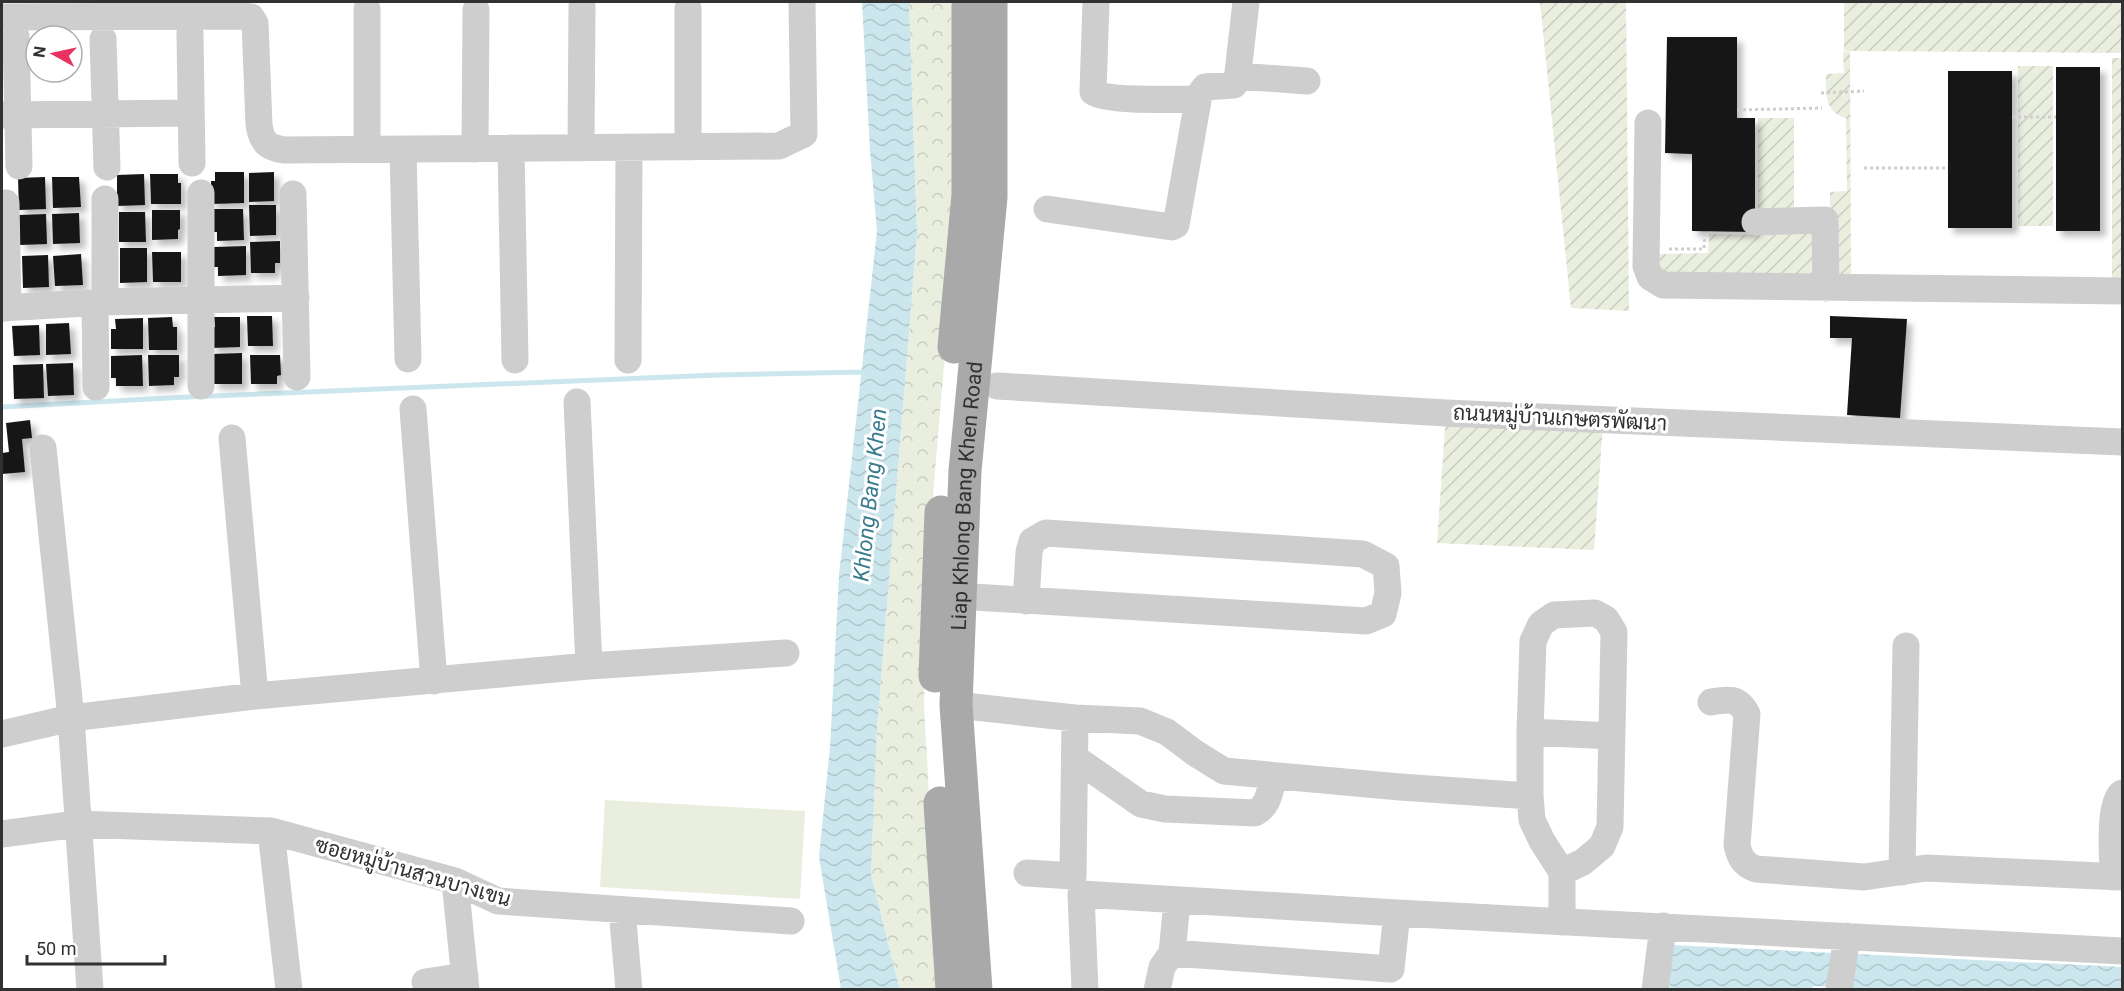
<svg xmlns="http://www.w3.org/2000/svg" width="2124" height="991" font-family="Roboto,Sarabun,sans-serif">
<defs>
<pattern id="park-crowns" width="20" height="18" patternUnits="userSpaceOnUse" patternTransform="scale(1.5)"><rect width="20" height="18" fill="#e9eedf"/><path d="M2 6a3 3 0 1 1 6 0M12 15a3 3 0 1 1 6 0" fill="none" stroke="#c8cdc0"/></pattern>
<pattern id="garden-furrows" width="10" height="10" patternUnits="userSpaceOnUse" patternTransform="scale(1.5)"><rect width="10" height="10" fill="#e9eedf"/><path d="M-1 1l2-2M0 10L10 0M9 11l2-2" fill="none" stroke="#c8cdc0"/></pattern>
<pattern id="water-waves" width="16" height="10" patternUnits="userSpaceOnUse" patternTransform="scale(1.5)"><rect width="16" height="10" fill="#cbe6ed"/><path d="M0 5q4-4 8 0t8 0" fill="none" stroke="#afc6cc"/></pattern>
<filter id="shadow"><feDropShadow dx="5.5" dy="5.5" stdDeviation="3" flood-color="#0004"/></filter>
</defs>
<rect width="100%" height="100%" fill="#fff"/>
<!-- grass -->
<path fill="#e9eedf" d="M605,800L805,811L800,899L600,887Z"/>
<!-- park -->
<path fill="url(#park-crowns)" d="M909,2H956L959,190L927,565L924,705L940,989H900L871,874L877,729L917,233Z"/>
<!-- garden -->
<path fill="url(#garden-furrows)" d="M1540,2H1626L1629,311L1571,308Z
M1844,2H2122V53L1850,51L1851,274H1830V192L1847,191L1846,118C1824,112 1826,93 1826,74L1844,73L1843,52L1849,51H1844Z
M2112,58H2122V280H2112Z
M2018,66H2053V226H2018Z
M1758,118H1794V212H1758Z
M1816,224V276L1658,277V254L1708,253L1709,234L1757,235Z
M1446,413L1603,425L1594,550L1437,543Z"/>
<!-- water -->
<path fill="url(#water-waves)" d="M862,2H909L917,233L877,729L871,874L900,990L841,989L819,857L830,747L839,575L877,231L870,151Z
M1672,945L2122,967V989L1882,990L1813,986L1812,990H1669Z"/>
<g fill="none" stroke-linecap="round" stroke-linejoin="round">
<!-- stream -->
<path stroke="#cbe6ed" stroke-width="5" d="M2,407L187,397L717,375L866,372"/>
</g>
<!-- building -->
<path fill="#181818" filter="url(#shadow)" d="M1667,37H1737V118H1755V232L1692,231V154L1665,153Z
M2056,67H2100V231H2056Z
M1948,71H2012V228H1948Z
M215,172H244V203L211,204V181H215Z
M274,172V201L249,202V173Z
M144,174L145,205L117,206V175Z
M150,174H178V183H181V204H151Z
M45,177L46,209L19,210L18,178Z
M52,177H79L81,207L53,208Z
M249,205H276V235L250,236Z
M213,209H243L244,240L217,241V232H213Z
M152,210H180V229L178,230V239L152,240Z
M119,212H145L146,242H119Z
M79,213L80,243L53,244L52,214Z
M46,214L47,244L20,245L19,215Z
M280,241V263H275V273H251L250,242Z
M246,246V275L218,276V267H214V247Z
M120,248H147V282L120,283Z
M152,252H181V282H153Z
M81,254L83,285L55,286L53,256Z
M48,255L49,287L23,288L22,256Z
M247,316H272L273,346H248Z
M1830,316L1907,319L1900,418L1847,415L1852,338H1830Z
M172,317L173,327H177V350H149L148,318Z
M214,317H240V347L211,348L210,327H215Z
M143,318V349H111V329H116L115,319Z
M69,323L71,354L46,355V324Z
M39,325L40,355L14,356L12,326Z
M242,353V384H214L211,354Z
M142,355L143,386H116V378H111V356Z
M148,355H179V377H174V385L149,386Z
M250,355H280L281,375L277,376V384H251Z
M73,363L74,395L48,396L46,364Z
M43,364L44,398L14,399L13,365Z
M30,420L32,438L22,439L25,472L2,474V453L9,452L6,423Z"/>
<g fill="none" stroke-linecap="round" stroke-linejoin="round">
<!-- path -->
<path stroke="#cecece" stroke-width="3" stroke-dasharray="3 3" stroke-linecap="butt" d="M1821,93L1864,91
M1737,110L1822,108
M2012,117H2056
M1864,168H1948
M1669,249H1704L1705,231"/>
<!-- minor -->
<path stroke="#cecece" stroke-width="27" d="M1096,2L1093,92C1107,102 1178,99 1198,99
M688,8V147
M2,17L239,16L251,17L255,23L259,125C262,142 266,147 284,150L779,146L804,134L802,2
M190,33L192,163
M16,36L19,166
M103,39L107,167
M1238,76L1307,81
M2,115L191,113
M1648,123L1646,266L1650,277L1663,285L2122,291
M511,148L515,360
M581,148L582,6
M367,149V9
M475,149L476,10
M403,150L408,359
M201,193V386
M293,194L297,377
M6,203L8,307
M1047,209L1172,227L1176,225L1199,95L1205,87L1234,85L1237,81L1246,2
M1755,222L1825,220L1826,288
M105,302V199
M95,303L96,387
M2,308L105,302L296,298
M628,360L629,148
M997,386L1446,413L2122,442
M577,402L589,666
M413,409L434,681
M232,438L255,696
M43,448L71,718L90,990
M941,595L1366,621L1383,614L1388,593L1386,566L1363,554L1046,533L1032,541L1029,552L1026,601
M1711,702C1729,699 1738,697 1747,714L1737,845C1740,858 1743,864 1756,869L1864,877L1926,868L2122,877
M956,705L1075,718L1140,721L1167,732L1195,753L1224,771L1400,787L1530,796
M1530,732L1612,736
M2,734L71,718L255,696L589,666L786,653
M1075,758L1141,804L1165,809L1255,813C1269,806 1270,790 1274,776
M271,831L289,990
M2,834L77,824L271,831L455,881L498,901L791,921
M1562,872L1583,862L1602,846L1610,827L1614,632L1606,619L1595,613L1554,615L1541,624L1533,641L1530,732V796L1532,820L1542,841L1562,872V922
M1902,872L1906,646
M1027,873L1073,876L1075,718
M2113,877C2113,858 2108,803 2122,793
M455,881L466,990
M1177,901L1172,953L1391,969L1397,913
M622,910L629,990
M425,982L465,976
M1085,990L1081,894L1397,913L2122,951
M1157,990L1162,967L1172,953
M1655,990L1663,926
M1839,990L1847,936"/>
<!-- major -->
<g stroke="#a9a9a9" stroke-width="33">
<path d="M954,347L968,195V6"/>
<path d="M935,676L941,512"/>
<path d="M940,803L952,990"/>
<path id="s1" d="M976,990L956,705L965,471L991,197V2"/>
</g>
</g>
<g text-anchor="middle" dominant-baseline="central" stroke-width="6" stroke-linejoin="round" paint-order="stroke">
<!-- street labels -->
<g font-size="21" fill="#313131" stroke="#fff">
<text transform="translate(1560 418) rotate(3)">ถนนหมู่บ้านเกษตรพัฒนา</text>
<text stroke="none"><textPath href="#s1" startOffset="495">Liap Khlong Bang Khen Road</textPath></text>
<text transform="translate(413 872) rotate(16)">ซอยหมู่บ้านสวนบางเขน</text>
</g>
<!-- water labels -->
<g font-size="22" font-style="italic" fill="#3a7c8e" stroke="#fff">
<text transform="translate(870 495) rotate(-84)">Khlong Bang Khen</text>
</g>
</g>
<!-- border -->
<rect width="2124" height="991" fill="none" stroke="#313131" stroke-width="6"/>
<!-- north arrow -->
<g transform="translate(54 54) rotate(278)"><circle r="28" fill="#ffffff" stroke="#adadad" stroke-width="1.5"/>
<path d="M0-4.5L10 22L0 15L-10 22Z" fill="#e9325f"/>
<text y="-9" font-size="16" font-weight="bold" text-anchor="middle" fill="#313131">N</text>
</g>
<!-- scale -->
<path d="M27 955v9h138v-9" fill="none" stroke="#313131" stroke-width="3"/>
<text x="36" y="955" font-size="18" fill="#313131" stroke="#ffffff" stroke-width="4.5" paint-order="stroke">50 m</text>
</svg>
